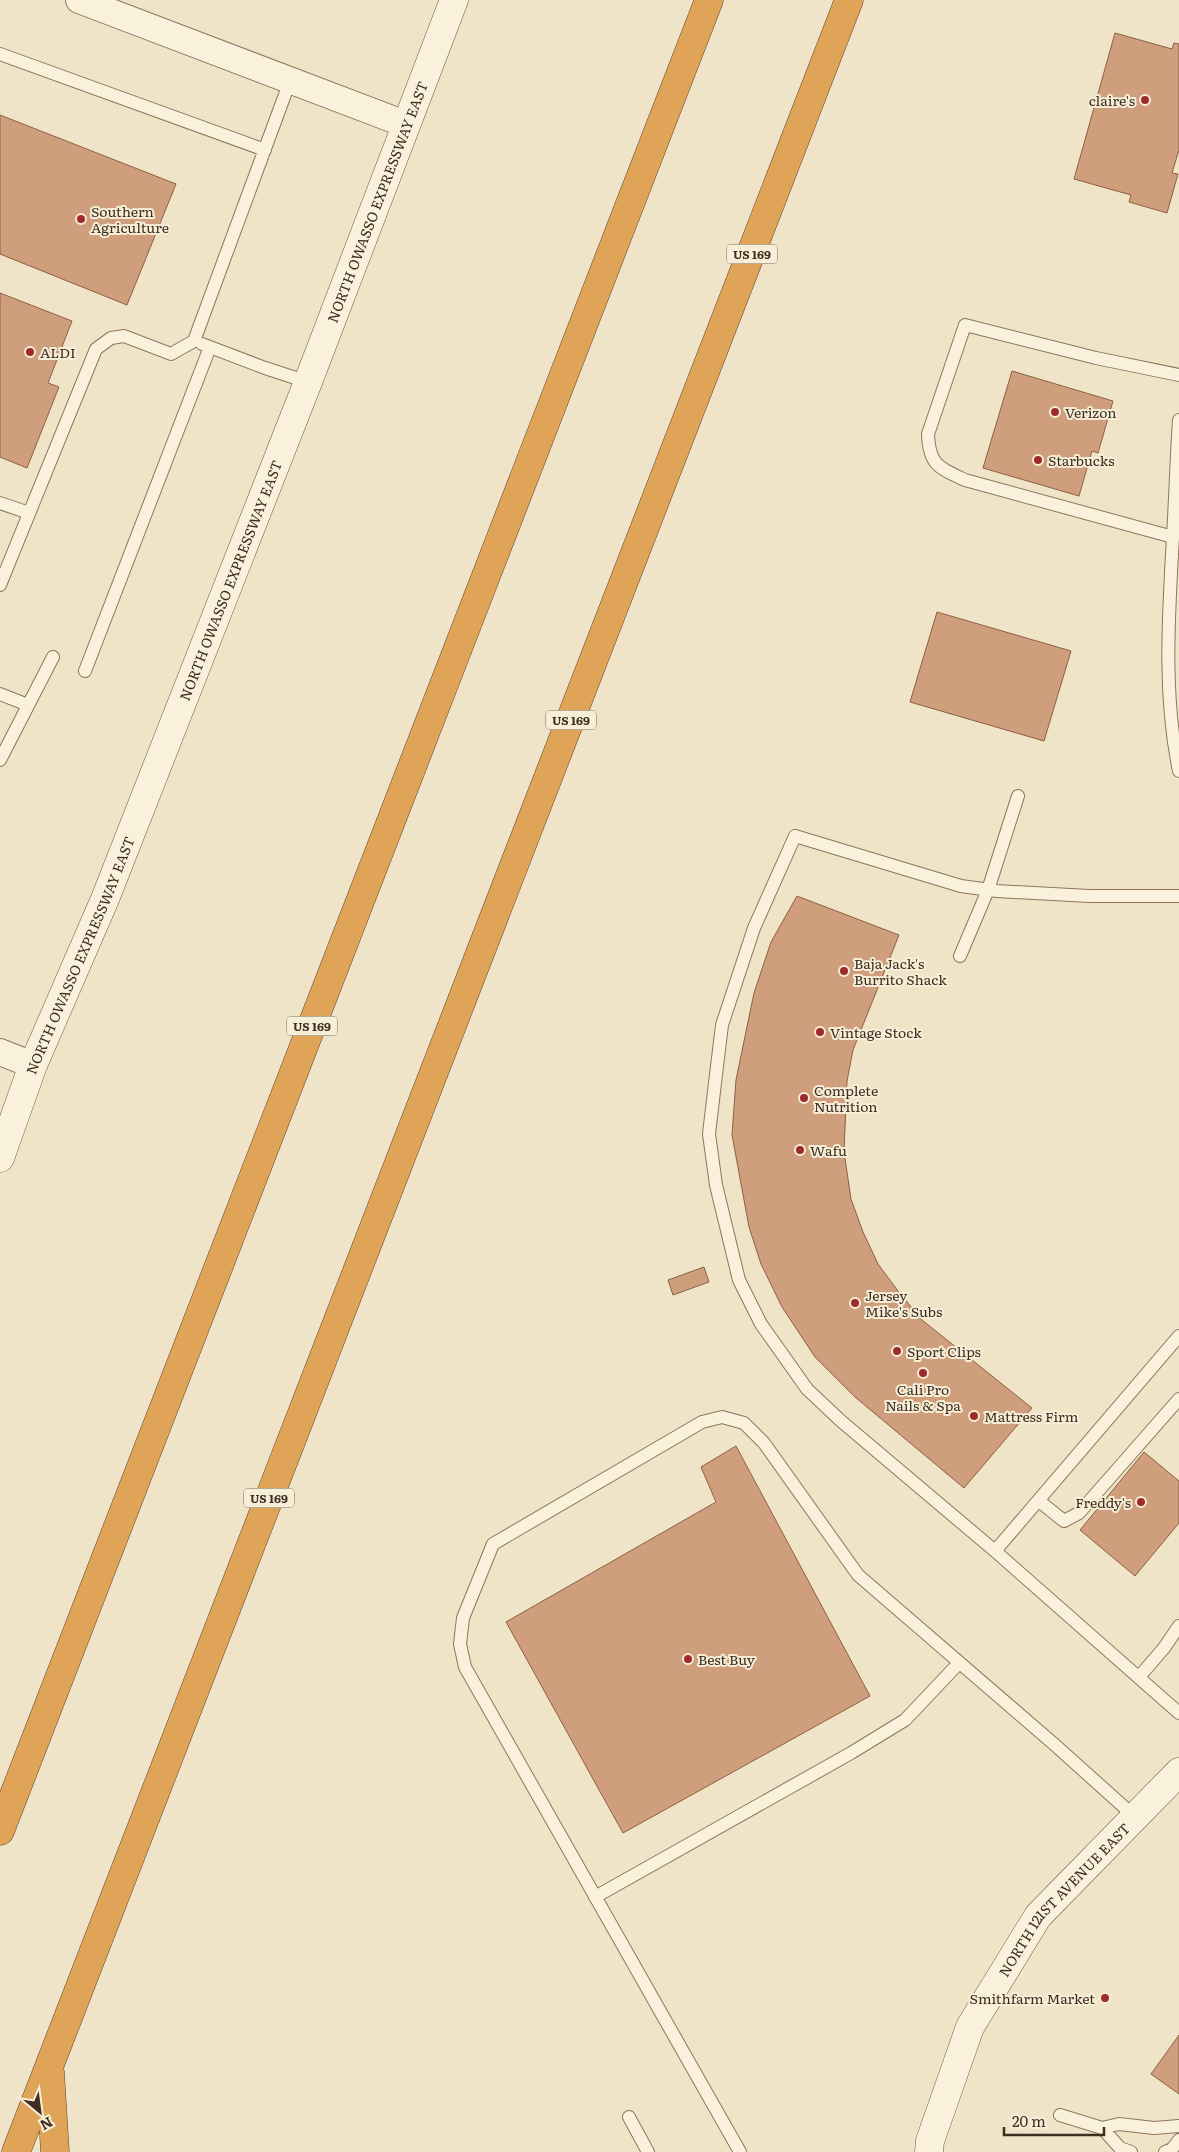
<svg xmlns="http://www.w3.org/2000/svg" width="1179" height="2152" font-family="Literata,serif">
<rect width="100%" height="100%" fill="#f0e4c8"/>
<!-- building -->
<path fill="#cf9f7d" stroke="#8d5f41" d="M1115,33L1172,49L1174,43L1179,44V150L1172,173L1178,174L1167,213L1129,202L1131,195L1074,179Z
M0,115L176,184L127,305L0,254Z
M0,293L72,321L48,383L59,387L27,468L0,457Z
M1012,371L1113,401L1098,453L1092,451L1079,496L983,468Z
M937,612L1071,651L1044,741L910,702Z
M797,896L899,935L853,1050L847,1081L844,1152L851,1199L863,1232L878,1264L898,1291L922,1320L1032,1408L964,1488L855,1397L815,1357L782,1307L761,1264L749,1227L732,1135L736,1080L754,993L771,942Z
M704,1267L709,1282L673,1295L668,1280Z
M736,1446L870,1696L623,1833L506,1622L716,1502L701,1467Z
M1144,1452L1179,1481V1523L1135,1576L1080,1530Z
M1179,2035V2094L1151,2074Z"/>
<g fill="none" stroke-linecap="round" stroke-linejoin="round">
<defs>
<path id="lane" d="M0,54L265,150
M202,344L265,368L308,382
M1179,420C1176,464 1175,509 1172,554C1168,626 1164,699 1179,771
M0,503L29,513
M1173,537L965,480C939,468 929,465 928,434L965,325L1096,358L1179,375
M0,585L96,349L111,338L124,336L171,354L194,341L290,81
M85,671L210,347
M0,694L28,705
M0,760L53,657
M1179,896H1089L997,891L961,886L795,836L754,928L722,1025L715,1083L709,1134L716,1185L739,1280L761,1324L807,1389L841,1421L995,1551L1179,1713
M960,956L988,890L1018,796
M1039,1501L1064,1521L1079,1513L1179,1399
M995,1551L1179,1336
M1139,1677L1164,1648L1179,1626
M595,1897L851,1753L905,1720L959,1663
M1060,2115L1102,2128L1119,2124L1154,2128L1179,2126
M629,2117L648,2152
M1102,2128L1120,2148L1131,2152
M740,2152L465,1667L460,1644L463,1618L493,1544L702,1422L722,1417L744,1423L764,1443L858,1575L1055,1745L1134,1816
M1165,2152L1172,2149L1179,2140"/>
<path id="street" d="M79,0L405,124
M0,1052L33,1065"/>
<g id="secondary">
<path id="s1" d="M0,1158L33,1065L105,899L308,382L454,0"/>
<path id="s2" d="M929,2152L930,2141L970,2027L1038,1916L1179,1772"/>
</g>
<path id="highway" d="M0,1831L709,0
M50,2072L55,2152
M16,2152L849,0"/>
</defs>
<!-- lane casing -->
<use href="#lane" stroke="#8d765c" stroke-width="14"/>
<!-- street casing -->
<use href="#street" stroke="#8d765c" stroke-width="28"/>
<!-- secondary casing -->
<use href="#secondary" stroke="#6f573f" stroke-width="29"/>
<!-- highway casing -->
<use href="#highway" stroke="#5b4430" stroke-width="29"/>
<!-- lane -->
<use href="#lane" stroke="#faf1dc" stroke-width="12"/>
<!-- street -->
<use href="#street" stroke="#faf1dc" stroke-width="26"/>
<!-- secondary -->
<use href="#secondary" stroke="#faf1dc" stroke-width="28"/>
<!-- highway -->
<use href="#highway" stroke="#e0a458" stroke-width="28"/>
</g>
<!-- markers -->
<g fill="#9e2a2b" stroke="#f7eed8" stroke-width="2">
<circle cx="1145" cy="100" r="5"/>
<circle cx="81" cy="219" r="5"/>
<circle cx="30" cy="352" r="5"/>
<circle cx="1055" cy="412" r="5"/>
<circle cx="1038" cy="460" r="5"/>
<circle cx="844" cy="971" r="5"/>
<circle cx="820" cy="1032" r="5"/>
<circle cx="804" cy="1098" r="5"/>
<circle cx="800" cy="1150" r="5"/>
<circle cx="855" cy="1303" r="5"/>
<circle cx="897" cy="1351" r="5"/>
<circle cx="923" cy="1373" r="5"/>
<circle cx="974" cy="1416" r="5"/>
<circle cx="1141" cy="1502" r="5"/>
<circle cx="688" cy="1659" r="5"/>
<circle cx="1105" cy="1998" r="5"/>
</g>
<g text-anchor="middle" dominant-baseline="central" stroke-width="4" stroke-linejoin="round" paint-order="stroke">
<!-- shield labels -->
<g fill="#f7eed8" stroke="#756857" stroke-width="1">
<rect x="727" y="244.5" width="50" height="19" rx="4"/>
<rect x="546" y="710.5" width="50" height="19" rx="4"/>
<rect x="287" y="1016.5" width="50" height="19" rx="4"/>
<rect x="244" y="1488.5" width="50" height="19" rx="4"/>
</g>
<g font-size="12" font-weight="bold" fill="#3d2e20">
<text x="752" y="254">US 169</text>
<text x="571" y="720">US 169</text>
<text x="312" y="1026">US 169</text>
<text x="269" y="1498">US 169</text>
</g>
<!-- poi labels -->
<g font-size="14" fill="#3d2e20" stroke="#f7eed8" text-anchor="start">
<text x="1135" y="100" text-anchor="end">claire's</text>
<text x="91" y="211">Southern<tspan x="91" dy="16">Agriculture</tspan></text>
<text x="40" y="352">ALDI</text>
<text x="1065" y="412">Verizon</text>
<text x="1048" y="460">Starbucks</text>
<text x="854" y="963">Baja Jack's<tspan x="854" dy="16">Burrito Shack</tspan></text>
<text x="830" y="1032">Vintage Stock</text>
<text x="814" y="1090">Complete<tspan x="814" dy="16">Nutrition</tspan></text>
<text x="810" y="1150">Wafu</text>
<text x="865" y="1295">Jersey<tspan x="865" dy="16">Mike's Subs</tspan></text>
<text x="907" y="1351">Sport Clips</text>
<text x="923" y="1389" text-anchor="middle">Cali Pro<tspan x="923" dy="16">Nails &amp; Spa</tspan></text>
<text x="984" y="1416">Mattress Firm</text>
<text x="1131" y="1502" text-anchor="end">Freddy's</text>
<text x="698" y="1659">Best Buy</text>
<text x="1095" y="1998" text-anchor="end">Smithfarm Market</text>
</g>
<!-- street labels -->
<g font-size="14" fill="#3d2e20" stroke="#f7eed8">
<text stroke="none"><textPath href="#s1" startOffset="1028">NORTH OWASSO EXPRESSWAY EAST</textPath></text>
<text stroke="none"><textPath href="#s1" startOffset="622">NORTH OWASSO EXPRESSWAY EAST</textPath></text>
<text stroke="none"><textPath href="#s1" startOffset="218">NORTH OWASSO EXPRESSWAY EAST</textPath></text>
<text stroke="none"><textPath href="#s2" startOffset="291">NORTH 121ST AVENUE EAST</textPath></text>
</g>
</g>
<!-- north arrow -->
<g transform="translate(40 2112) rotate(151)" stroke="#f7eed8" stroke-width="4" paint-order="stroke">
<path d="M0-4L9 19L0 12L-9 19Z" fill="#3d2e20"/>
<text y="-8" font-size="14" font-weight="bold" text-anchor="middle" fill="#3d2e20">N</text>
</g>
<!-- scale -->
<path d="M1004 2127v8h100v-8" fill="none" stroke="#3d2e20" stroke-width="2.5"/>
<text x="1012" y="2127" font-size="15" fill="#3d2e20" stroke="#f7eed8" stroke-width="4" paint-order="stroke">20 m</text>
</svg>
